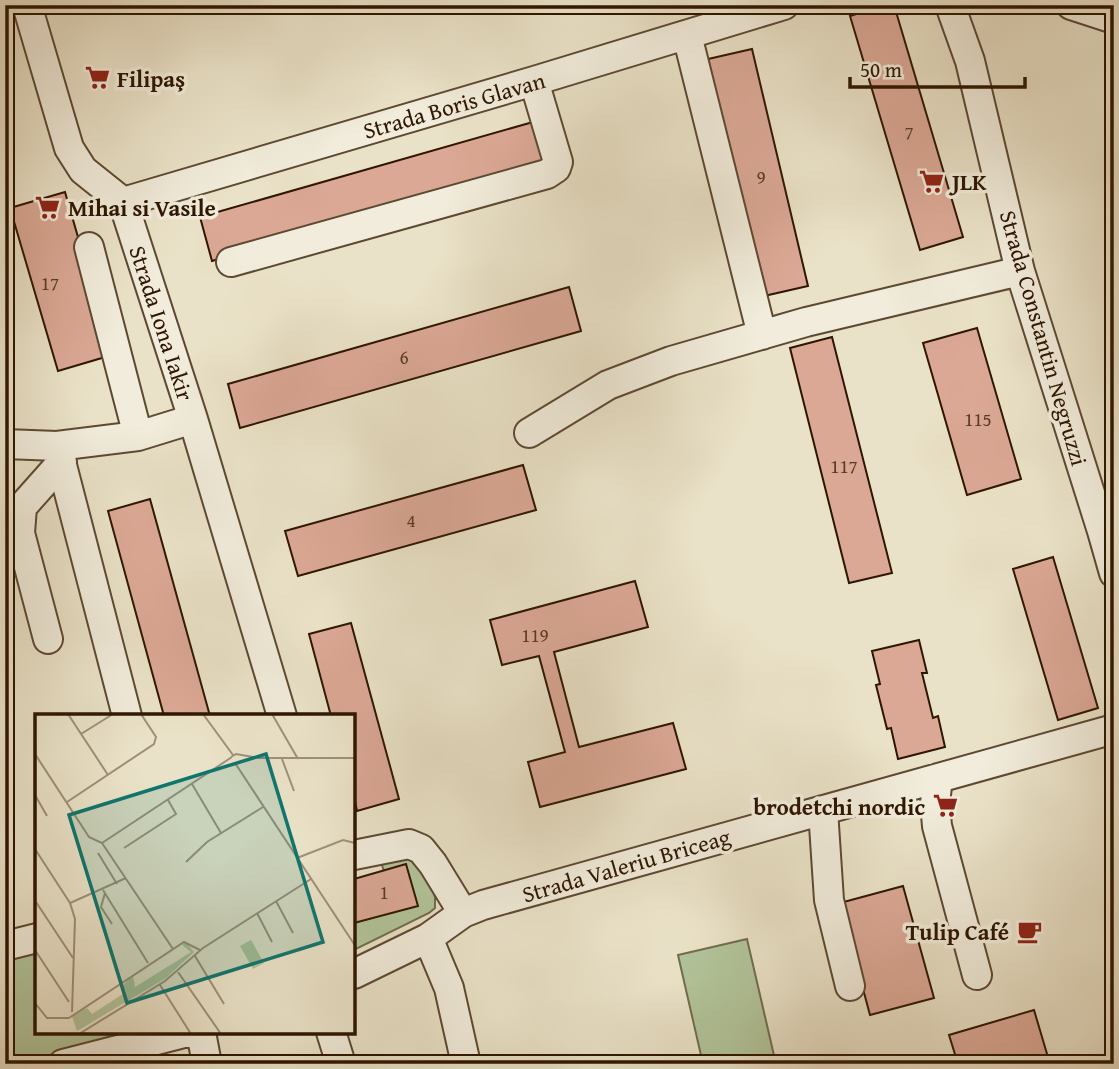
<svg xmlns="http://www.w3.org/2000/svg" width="1119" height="1069" font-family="'Gentium Book Plus',serif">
<rect width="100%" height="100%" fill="#eae2c8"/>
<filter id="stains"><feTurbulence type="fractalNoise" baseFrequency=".00286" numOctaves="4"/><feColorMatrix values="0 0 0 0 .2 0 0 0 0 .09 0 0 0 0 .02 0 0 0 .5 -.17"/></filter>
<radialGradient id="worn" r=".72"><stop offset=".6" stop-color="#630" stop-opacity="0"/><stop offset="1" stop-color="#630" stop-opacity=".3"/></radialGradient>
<!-- green -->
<path fill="#b2c49a" stroke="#706d4d" stroke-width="2" d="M404,850L427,869L435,897V908L429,913L354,950V923L417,905L384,871L379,857Z
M747,939L776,1064H703L678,955Z
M37,949V1032H134L21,1064H5V1016L14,1013L5,984V958Z"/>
<!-- building -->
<path fill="#dba895" stroke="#2e1600" stroke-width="2" d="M885,5H894L963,237L920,250L850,16Z
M752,49L808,286L764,296L708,59Z
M540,120L553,164L212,261L200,217Z
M65,192L112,355L58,371L10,208Z
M569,287L581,331L240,428L228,384Z
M977,328L1021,479L967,495L923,343Z
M832,337L892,573L849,583L790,348Z
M523,465L536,510L298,576L285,531Z
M150,499L210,716H164L108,511Z
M1053,557L1098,708L1058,720L1013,569Z
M635,581L648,627L554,652L579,747L673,723L686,769L540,807L528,762L565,752L539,656L502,665L490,620Z
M351,623L399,799L357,811L354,797V716H331L309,634Z
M919,640L927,673H922L933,718L938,716L945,747L898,759L891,728L887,729L876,685L880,684L872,651Z
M406,864L418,906L354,923V879Z
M903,886L934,998L870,1015L840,903Z
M5,984L14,1013L5,1016Z
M1034,1010L1050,1064H958L949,1035Z"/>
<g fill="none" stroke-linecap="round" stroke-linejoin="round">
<defs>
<path id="minor" d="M27,5L69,148L83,170L123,202L193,419L282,716
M950,5L970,61L1020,271L1102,531L1114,573
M1071,5L1114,19
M687,35L762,335
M123,202L534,81L784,5
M89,247L138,436
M231,262L547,174L556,168L558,162L534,81
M529,433L608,385L671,361L806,322L1020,271
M5,444L57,446L138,436L193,419
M57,446L127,716
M48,639L20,533L22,507L62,462
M938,778L935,803L937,826L977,975
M823,810L829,900L850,986
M354,855L409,844L421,849L433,864L463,913
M428,938L449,988L466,1064
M5,946L37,938
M354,974L428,938L463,913L483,905L1114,729
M201,1032L207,1064
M331,1032L341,1064
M63,1064L188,1032"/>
</defs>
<!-- minor casing -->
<use href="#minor" stroke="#5d4932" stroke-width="32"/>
<!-- minor -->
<use href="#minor" stroke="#f1ecdb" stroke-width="28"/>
</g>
<!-- icons -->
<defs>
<symbol id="supermarket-bare" viewBox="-9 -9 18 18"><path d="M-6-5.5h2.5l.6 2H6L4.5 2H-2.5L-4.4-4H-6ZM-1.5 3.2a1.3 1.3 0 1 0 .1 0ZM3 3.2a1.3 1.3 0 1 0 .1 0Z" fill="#8f2418" stroke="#f1ecdb" stroke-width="2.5" paint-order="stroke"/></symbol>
<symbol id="cafe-bare" viewBox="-9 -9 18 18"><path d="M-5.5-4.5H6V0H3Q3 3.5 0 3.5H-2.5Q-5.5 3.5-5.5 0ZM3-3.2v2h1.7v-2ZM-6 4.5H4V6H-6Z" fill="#8f2418" stroke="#f1ecdb" stroke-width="2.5" paint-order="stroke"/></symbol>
</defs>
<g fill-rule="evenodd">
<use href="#supermarket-bare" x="80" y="60" width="35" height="35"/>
<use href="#supermarket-bare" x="914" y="164" width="35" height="35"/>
<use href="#supermarket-bare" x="30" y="190" width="35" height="35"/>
<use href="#supermarket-bare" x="928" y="788" width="35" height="35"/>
<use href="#cafe-bare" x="1012" y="914" width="35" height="35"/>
</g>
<g text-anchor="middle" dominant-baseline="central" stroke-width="7" stroke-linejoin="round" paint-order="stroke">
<!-- number labels -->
<g font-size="19" fill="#593a25">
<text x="909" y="132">7</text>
<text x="761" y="177">9</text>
<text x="50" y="283">17</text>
<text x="404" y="357">6</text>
<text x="978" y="419">115</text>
<text x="844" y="466">117</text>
<text x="411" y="520">4</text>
<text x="535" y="635">119</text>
<text x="384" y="892">1</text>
</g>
<!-- poi labels -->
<g font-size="23" font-weight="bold" fill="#2e1600" stroke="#f1ecdb" text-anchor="start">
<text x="117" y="78">Filipaş</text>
<text x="952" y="181">JLK</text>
<text x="68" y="207">Mihai si Vasile</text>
<text x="925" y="806" text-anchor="end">brodetchi nordic</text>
<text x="1009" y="931" text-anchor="end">Tulip Café</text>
</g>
<!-- street labels -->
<g font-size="23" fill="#2e1600" stroke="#f1ecdb">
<text transform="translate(454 105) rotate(-16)">Strada Boris Glavan</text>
<text transform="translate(162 323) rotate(72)">Strada Iona Iakir</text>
<text transform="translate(1044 338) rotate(74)">Strada Constantin Negruzzi</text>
<text transform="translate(626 865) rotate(-16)">Strada Valeriu Briceag</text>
</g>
</g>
<!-- overview -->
<g transform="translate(35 714)">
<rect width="320" height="320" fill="#eae2c8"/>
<path d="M216,226L229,249L218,255L205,232ZM151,228L159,238L131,264L42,317L37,302L52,294L57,300L91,278L87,272L98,262L100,273L156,238L147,231Z" fill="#b2c49a"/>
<path fill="none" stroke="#9f9078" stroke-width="2" d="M33,0L73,61M168,0L198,41M237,0L263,45M46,20L78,0M0,40L54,123L67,129L138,235M196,43L201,40L224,44H321M247,45L259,77M200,49L321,233M157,70L186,119M0,81L12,102M32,88L119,30L121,23L106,0M67,129L197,43M89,134L141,100L133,86M0,135L35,189M63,139L82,170M262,144L308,126L320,129M151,148L172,128L228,93M68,176L113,249M70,179L66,193L77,210M241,187L258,219M1,188L38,244M222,199L237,228M0,236L34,288M160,242L189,290M143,258L186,320M125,271L156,320M0,289L12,304H34M37,298L40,205L35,189L91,164M34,304L149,228L165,236M44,320L130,267L168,234L276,165"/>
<path fill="#0f766e" fill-opacity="0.15" stroke="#0f766e" stroke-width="3.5" d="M231,40L288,228L92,289L34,101Z"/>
<rect width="320" height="320" fill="none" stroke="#2e1600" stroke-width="3.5"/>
</g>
<!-- margin -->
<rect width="1119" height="1069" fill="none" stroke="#eae2c8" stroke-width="28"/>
<rect x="7" y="7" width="1105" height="1055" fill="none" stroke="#2e1600" stroke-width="3.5"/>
<rect x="14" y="14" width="1091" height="1041" fill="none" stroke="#2e1600" stroke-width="2"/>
<!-- scale -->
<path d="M850 77v10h175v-10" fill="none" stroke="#2e1600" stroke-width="3.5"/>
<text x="860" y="77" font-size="21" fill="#2e1600" stroke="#f1ecdb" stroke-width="5" paint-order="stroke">50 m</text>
<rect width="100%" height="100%" filter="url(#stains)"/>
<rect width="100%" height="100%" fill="url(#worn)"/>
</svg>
